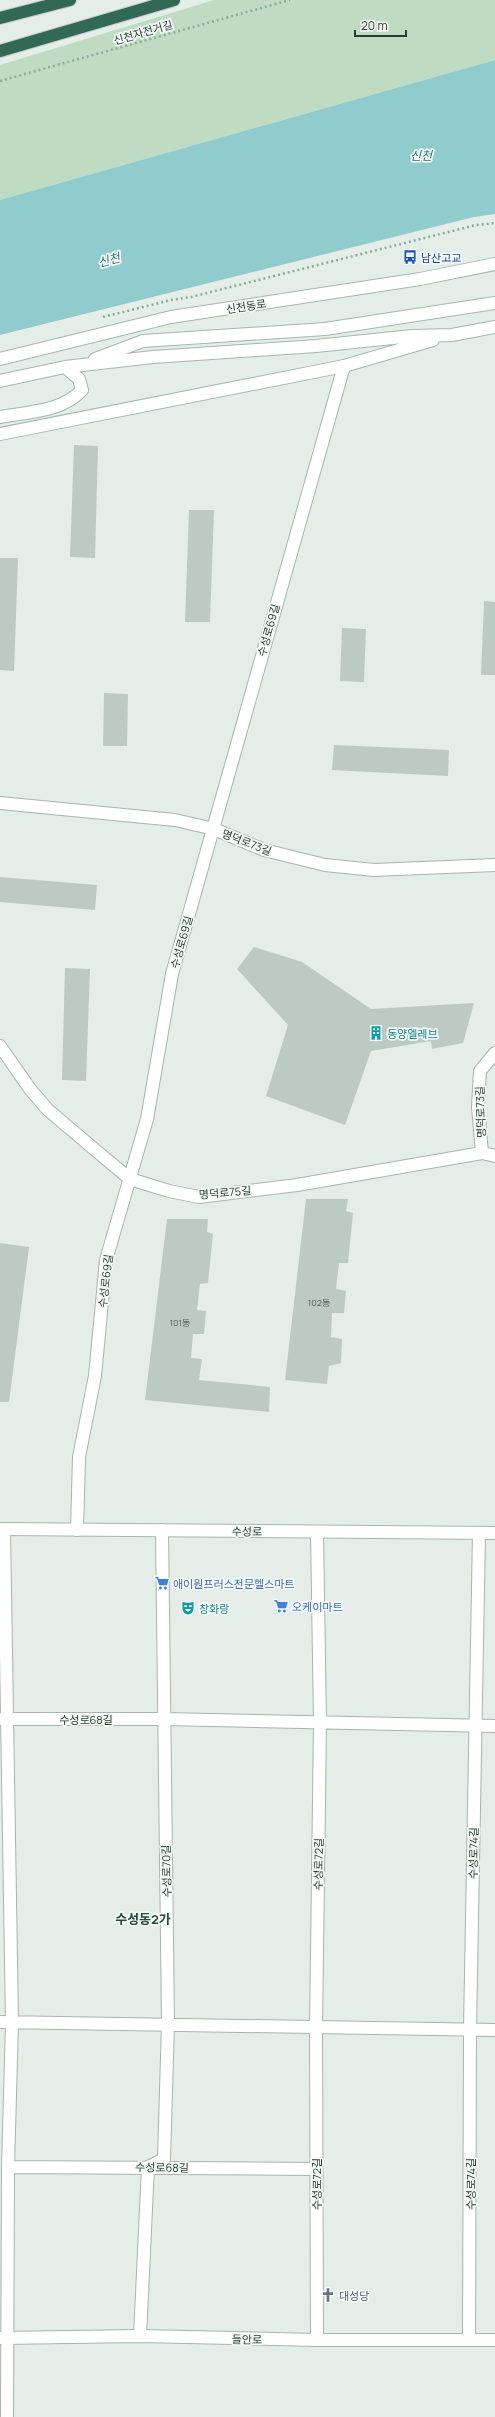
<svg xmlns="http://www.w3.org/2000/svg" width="495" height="2417" font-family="Manrope,'Noto Sans KR',sans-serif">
<rect width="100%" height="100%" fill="#e4ede8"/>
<!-- green -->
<path fill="#bfdcc3" d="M214,0H495V60L0,200V65Z"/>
<!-- water -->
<path fill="#90ccce" d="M495,60V214L474,217L0,335V200Z"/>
<!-- building -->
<path fill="#bdcac4" d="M74,445L98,446L95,558L70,557Z
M189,510H214L210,622H185Z
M0,558H18L14,671L0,670Z
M484,601L495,602V675H481Z
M342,628L366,629L364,682L340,681Z
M104,693L128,694L127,746H103Z
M334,745L449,750L448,776L332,770Z
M0,877L97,885L95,910L0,902Z
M254,947L302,962L371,1009L474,1003L463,1043L432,1049L431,1041L371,1051L345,1125L266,1096L288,1025L237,969Z
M65,968L90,969L86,1081L62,1080Z
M306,1199H348L346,1211L353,1213L348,1263H339L336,1289L346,1291L344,1313H332L331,1337L342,1339L341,1363L329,1366L327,1384L285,1380Z
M167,1219H208L207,1232L213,1234L208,1283L200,1284L197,1310L206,1311L204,1334H193L191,1358L202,1359L199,1380L270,1387L269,1412L145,1400Z
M0,1243L29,1247L9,1402H0Z"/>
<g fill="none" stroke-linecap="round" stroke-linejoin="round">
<defs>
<path id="street" d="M0,803L175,820L214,829L264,850L325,865L374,870L495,865
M0,1046L30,1089L47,1109L94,1149L130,1179L169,1191L199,1197L297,1185L482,1153L495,1156
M482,1153L478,1107L480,1071L495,1053
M4,1529L12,2022L8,2167L7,2417
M77,1530L79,1457L95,1376L106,1260L147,1119L172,974L344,366
M317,1532L320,1723L316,2029L317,2340
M0,1719H165L495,1726
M0,2022L495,2030
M8,2167L316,2169
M140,2336L148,2167L164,2159L168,2023L162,1530
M469,2339L470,2029L479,1533"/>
<path id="secondary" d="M0,359L171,317L420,279L495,264
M95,359L143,341L325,329L495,303
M0,381L65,367L153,357L316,346L412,336L452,335L495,327
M0,417C27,412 62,412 82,390L79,379L65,367
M0,434L344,366L433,340
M0,1529L495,1533
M0,2338L140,2336L317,2340H495"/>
<path id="highway" d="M0,18L70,0
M0,51L174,0"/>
</defs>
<!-- street casing -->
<use href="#street" stroke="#a7b5ae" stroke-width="14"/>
<!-- secondary casing -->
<use href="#secondary" stroke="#a3b8ae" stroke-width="14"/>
<!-- highway casing -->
<use href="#highway" stroke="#c2c9c6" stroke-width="14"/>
<!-- path -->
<path stroke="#87ae9d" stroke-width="2.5" stroke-dasharray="2 3" stroke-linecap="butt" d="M0,81L290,0
M103,317L171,300L191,297L476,225L495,223"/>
<!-- street -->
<use href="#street" stroke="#fff" stroke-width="12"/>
<!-- secondary -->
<use href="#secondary" stroke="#fff" stroke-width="12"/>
<!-- highway -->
<use href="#highway" stroke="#326856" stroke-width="12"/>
</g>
<!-- icons -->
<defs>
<symbol id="bus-bare" viewBox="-9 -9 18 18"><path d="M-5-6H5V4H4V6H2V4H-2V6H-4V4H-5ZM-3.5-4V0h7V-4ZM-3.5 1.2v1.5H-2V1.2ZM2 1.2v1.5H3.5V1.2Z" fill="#1a4fb4" stroke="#f5f9f6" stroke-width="2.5" paint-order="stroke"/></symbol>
<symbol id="building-bare" viewBox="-9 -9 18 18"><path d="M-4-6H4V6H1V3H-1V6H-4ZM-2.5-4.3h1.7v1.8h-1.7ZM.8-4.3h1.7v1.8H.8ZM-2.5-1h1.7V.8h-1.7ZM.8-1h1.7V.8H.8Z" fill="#0f9aa8" stroke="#f5f9f6" stroke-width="2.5" paint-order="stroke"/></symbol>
<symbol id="supermarket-bare" viewBox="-9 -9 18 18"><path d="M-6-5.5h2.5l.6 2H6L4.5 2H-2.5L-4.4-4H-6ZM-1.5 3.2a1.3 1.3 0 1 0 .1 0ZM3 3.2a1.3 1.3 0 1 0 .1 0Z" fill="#3f7fe0" stroke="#f5f9f6" stroke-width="2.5" paint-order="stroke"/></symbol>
<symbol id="theatre-bare" viewBox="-9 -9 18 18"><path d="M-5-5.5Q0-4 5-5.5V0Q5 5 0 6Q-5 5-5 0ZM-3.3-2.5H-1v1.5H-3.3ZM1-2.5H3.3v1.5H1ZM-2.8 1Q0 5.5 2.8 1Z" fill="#0f9aa8" stroke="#f5f9f6" stroke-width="2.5" paint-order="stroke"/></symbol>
<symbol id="church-bare" viewBox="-9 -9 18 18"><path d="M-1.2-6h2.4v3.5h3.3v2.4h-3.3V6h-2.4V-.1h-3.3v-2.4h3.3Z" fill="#6b7280" stroke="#f5f9f6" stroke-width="2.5" paint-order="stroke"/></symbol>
</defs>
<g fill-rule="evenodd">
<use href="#bus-bare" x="400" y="247" width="20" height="20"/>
<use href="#building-bare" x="366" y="1023" width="20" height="20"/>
<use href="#supermarket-bare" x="152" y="1573" width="20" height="20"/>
<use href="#supermarket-bare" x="271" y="1596" width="20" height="20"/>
<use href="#theatre-bare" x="178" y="1598" width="20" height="20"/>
<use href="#church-bare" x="318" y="2285" width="20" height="20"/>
</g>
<g text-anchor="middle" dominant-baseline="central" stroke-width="3.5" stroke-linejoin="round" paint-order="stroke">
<!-- number labels -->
<g font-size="9" fill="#4b6058">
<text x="319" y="1302">102동</text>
<text x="180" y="1322">101동</text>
</g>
<!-- street labels -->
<g font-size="11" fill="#253d34" stroke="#f5f9f6">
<text transform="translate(143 32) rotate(-16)">신천자전거길</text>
<text transform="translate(246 306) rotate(-9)">신천동로</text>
<text transform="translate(268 630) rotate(-74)">수성로69길</text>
<text transform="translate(247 842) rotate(21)">명덕로73길</text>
<text transform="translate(181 942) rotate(-74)">수성로69길</text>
<text transform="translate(480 1112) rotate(-92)">명덕로73길</text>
<text transform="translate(225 1192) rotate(-5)">명덕로75길</text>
<text transform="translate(105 1281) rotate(-83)">수성로69길</text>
<text transform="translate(247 1531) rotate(1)">수성로</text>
<text x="86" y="1719">수성로68길</text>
<text transform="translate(473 1853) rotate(-89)">수성로74길</text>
<text transform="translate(318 1864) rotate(-89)">수성로72길</text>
<text transform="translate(166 1871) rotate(-91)">수성로70길</text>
<text transform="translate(162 2167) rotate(1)">수성로68길</text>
<text transform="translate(316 2184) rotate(-90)">수성로72길</text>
<text transform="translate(470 2184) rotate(-90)">수성로74길</text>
<text transform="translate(247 2339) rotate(1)">들안로</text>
</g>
<!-- transit labels -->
<g font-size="11" fill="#164399" stroke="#f5f9f6" text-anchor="start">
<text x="421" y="257">남산고교</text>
</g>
<!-- culture labels -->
<g font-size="11" fill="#0d838f" stroke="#f5f9f6" text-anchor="start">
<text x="387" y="1033">동양엘레브</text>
<text x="199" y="1608">창화랑</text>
</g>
<!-- shop labels -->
<g font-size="11" fill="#366cbe" stroke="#f5f9f6" text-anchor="start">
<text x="173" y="1583">애이원프러스전문헬스마트</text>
<text x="292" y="1606">오케이마트</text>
</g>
<!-- worship labels -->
<g font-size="11" fill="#5b616d" stroke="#f5f9f6" text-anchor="start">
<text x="339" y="2295">대성당</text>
</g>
<!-- water labels -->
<g font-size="12" font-style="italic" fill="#227276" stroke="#f5f9f6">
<text x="421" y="155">신천</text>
<text transform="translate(109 260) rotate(-16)">신천</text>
</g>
<!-- quarter labels -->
<g font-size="13" font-weight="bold" fill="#224e3e" stroke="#f5f9f6">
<text x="143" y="1919">수성동2가</text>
</g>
</g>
<!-- scale -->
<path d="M355 30v6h51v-6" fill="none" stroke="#253d34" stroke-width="2"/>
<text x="361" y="30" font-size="12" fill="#253d34" stroke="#f5f9f6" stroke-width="3" paint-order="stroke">20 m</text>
</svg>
